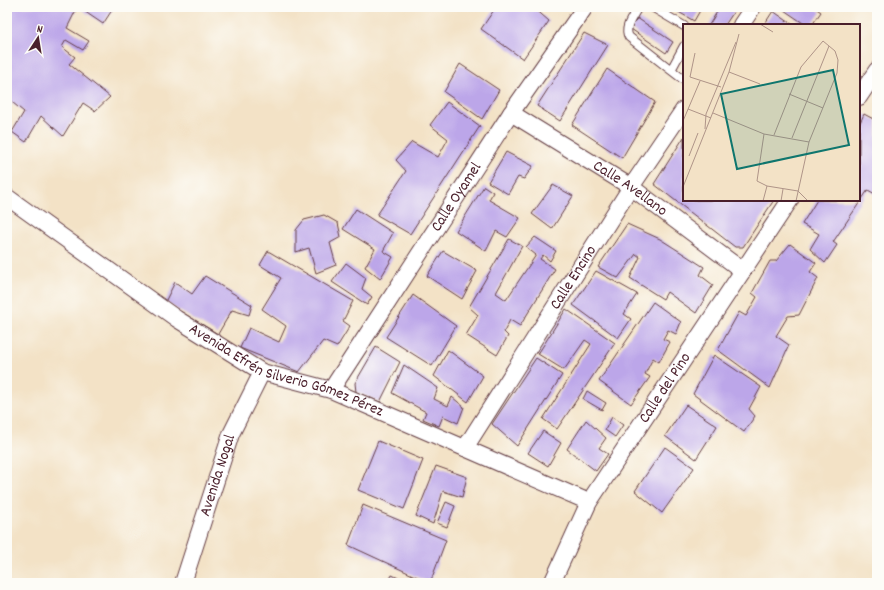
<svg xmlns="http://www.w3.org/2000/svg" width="884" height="590" font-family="Dekko,sans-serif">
<rect width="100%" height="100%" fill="#fdfcf7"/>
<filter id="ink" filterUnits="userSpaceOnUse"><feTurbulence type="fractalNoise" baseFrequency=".025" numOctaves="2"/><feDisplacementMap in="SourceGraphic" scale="8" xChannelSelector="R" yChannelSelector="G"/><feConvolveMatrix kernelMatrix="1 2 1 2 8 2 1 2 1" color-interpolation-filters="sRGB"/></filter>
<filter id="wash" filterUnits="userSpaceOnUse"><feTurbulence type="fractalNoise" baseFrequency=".012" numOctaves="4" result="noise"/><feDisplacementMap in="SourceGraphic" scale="16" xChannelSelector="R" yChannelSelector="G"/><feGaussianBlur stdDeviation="0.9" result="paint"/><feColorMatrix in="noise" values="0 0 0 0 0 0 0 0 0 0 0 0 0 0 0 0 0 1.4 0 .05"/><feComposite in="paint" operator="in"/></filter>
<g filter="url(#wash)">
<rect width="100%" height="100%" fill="#f3e2c6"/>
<g id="blocks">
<!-- building -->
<path fill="#bca6e9" d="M7,7H70L76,10L67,28L89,41L83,50L66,40L62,47L75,57L69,64L110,97L95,111L83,103L63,136L41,116L26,142L12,132L24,112L7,98Z
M78,7H114L103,24Z
M496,7H533L549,21L523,59L481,29Z
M670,7H702L694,21Z
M720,7H737L725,25H709Z
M786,7H814L821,12L812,25H806L784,10Z
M773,11L793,25H764Z
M637,18L673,42L666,53L631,29Z
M584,33L608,45L560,121L537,106Z
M460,64L499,90L482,119L444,92Z
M607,69L655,102L622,158L572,125Z
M447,102L480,126L410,234L377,215L406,171L396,160L412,142L438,157L448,139L430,125Z
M864,114L877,121V190L875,194L868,190L833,242L837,245L825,263L810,249L819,234L802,224L817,200H859V125Z
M684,137V200H774L743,247H735L654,184Z
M506,152L533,166L524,179L518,177L508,194L488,182Z
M553,185L573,196L552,229L532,214Z
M484,186L493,192L489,200L520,218L507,237L496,231L486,251L456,231Z
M356,209L393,233L383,251L393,257L380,279L365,267L375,249L343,229Z
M324,215L338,223L341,237L330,243L336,265L316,273L309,248L296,252V230L304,220Z
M627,224L660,239L704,267L700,275L713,285L696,313L667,292L663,299L630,278L640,257L636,254L618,278L598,267Z
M535,237L556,251L550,261L543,255L540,259L555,269L520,326L510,320L504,332L508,336L497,355L466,335L478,315L469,307L509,239L522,246L496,293L506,300L536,255L526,247Z
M790,244L816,263L810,272L818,278L799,315L788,316L776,336L789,345L770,388L718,350L739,312L746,316L757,297L752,293L770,261H776Z
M268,251L353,301L343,321L350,326L337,347L323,341L299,372L240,348L249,328L279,342L286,326L262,309L281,278L260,265Z
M443,251L477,271L462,299L427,276Z
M346,263L366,278L362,289L372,297L367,305L332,282Z
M596,271L637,294L624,314L631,319L618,338L573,305Z
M205,276L252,305L249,315L232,310L218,334L165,302L175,282L192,294Z
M413,295L456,326L432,366L386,337Z
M653,302L681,322L676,334L668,330L663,339L670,342L659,362L653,358L645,374L650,377L631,404L599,381Z
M566,309L615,343L557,429L543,419L591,344L585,340L564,370L538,354Z
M376,347L400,362L380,402L356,392L355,383Z
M448,350L483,376L468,402L434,376Z
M714,355L761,387L749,409L755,416L744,432L693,394Z
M536,358L562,375L517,446L492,424Z
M404,365L438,388L434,399L448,406L452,397L464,407L458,423L443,416L439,426L423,419L426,412L392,393Z
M587,391L606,403L602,410L583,399Z
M686,405L717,426L696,459L665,436Z
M612,417L623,425L615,437L605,430Z
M586,420L606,438L599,448L608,454L596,471L567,449Z
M543,431L561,443L548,466L528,453Z
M378,441L423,460L404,509L358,490Z
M665,447L694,468L662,513L635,491Z
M436,466L467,477L462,497L443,491L433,524L416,516Z
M446,502L455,506L447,527L437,523Z
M363,505L446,540L430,583L348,545Z
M392,575L409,583H388Z"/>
</g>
</g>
<g filter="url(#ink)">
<use href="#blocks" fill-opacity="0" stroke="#633c42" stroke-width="1"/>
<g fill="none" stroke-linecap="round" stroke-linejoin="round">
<defs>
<path id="service" d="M638,7C634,15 623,28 629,37L671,70L684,46
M652,7L684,26
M671,70L684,80"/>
<g id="minor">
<path d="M741,25L753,7"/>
<path d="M859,97L877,70"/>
<path id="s1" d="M511,113L631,187L743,271"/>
<path id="s2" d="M7,197L177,319L262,372L331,390L589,502"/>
<path id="s3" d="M331,390L511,113L585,7"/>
<path id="s4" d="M465,448L631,187L684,109"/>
<path id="s5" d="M183,583L231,434L262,372"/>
<path id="s6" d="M552,583L589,502L790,200"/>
</g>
</defs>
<!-- service casing -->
<use href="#service" stroke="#633c42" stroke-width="10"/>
<!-- minor casing -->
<use href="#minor" stroke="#633c42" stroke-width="18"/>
<!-- service -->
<use href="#service" stroke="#fff" stroke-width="8"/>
<!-- minor -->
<use href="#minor" stroke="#fff" stroke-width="16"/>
</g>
</g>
<g text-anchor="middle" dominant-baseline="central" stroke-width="3.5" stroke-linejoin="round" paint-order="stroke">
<!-- street labels -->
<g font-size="16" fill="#4a1f2b" stroke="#fdfcf7">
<text stroke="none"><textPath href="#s1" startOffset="141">Calle Avellano</textPath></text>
<text stroke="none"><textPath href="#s3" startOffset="230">Calle Oyamel</textPath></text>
<text stroke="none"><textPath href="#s4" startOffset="202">Calle Encino</textPath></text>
<text stroke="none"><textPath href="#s2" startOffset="331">Avenida Efrén Silverio Gómez Pérez</textPath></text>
<text stroke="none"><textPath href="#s6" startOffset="226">Calle del Pino</textPath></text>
<text stroke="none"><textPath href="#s5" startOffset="113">Avenida Nogal</textPath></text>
</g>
</g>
<!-- overview -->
<g transform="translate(683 24)">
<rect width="177" height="177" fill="#f3e2c6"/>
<path fill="none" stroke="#af9488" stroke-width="1" d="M77,0L90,8M12,29L7,53L38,63M46,48L77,60M106,70L140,84M5,85L28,94M30,89L81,110L126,118M0,97L17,57M22,105L23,90L53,18M81,110L74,157L84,162L115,167L125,177M91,111L118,43L140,17L152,27L155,36L154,49L126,118L113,177M109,114L146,22M6,132L15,109M0,163L46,48L56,10M80,177L84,162M98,177L100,165"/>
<path fill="#0f766e" fill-opacity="0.15" stroke="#0f766e" stroke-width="2" d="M150,46L166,121L54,145L38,70Z"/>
<rect width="177" height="177" fill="none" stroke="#4a1f2b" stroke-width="2"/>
</g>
<!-- margin -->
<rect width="884" height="590" fill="none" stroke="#fdfcf7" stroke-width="24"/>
<!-- north arrow -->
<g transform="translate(38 38) rotate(12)" stroke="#fdfcf7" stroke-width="3" paint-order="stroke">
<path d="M0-3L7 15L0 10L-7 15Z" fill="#4a1f2b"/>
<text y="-6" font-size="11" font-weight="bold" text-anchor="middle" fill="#4a1f2b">N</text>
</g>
</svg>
